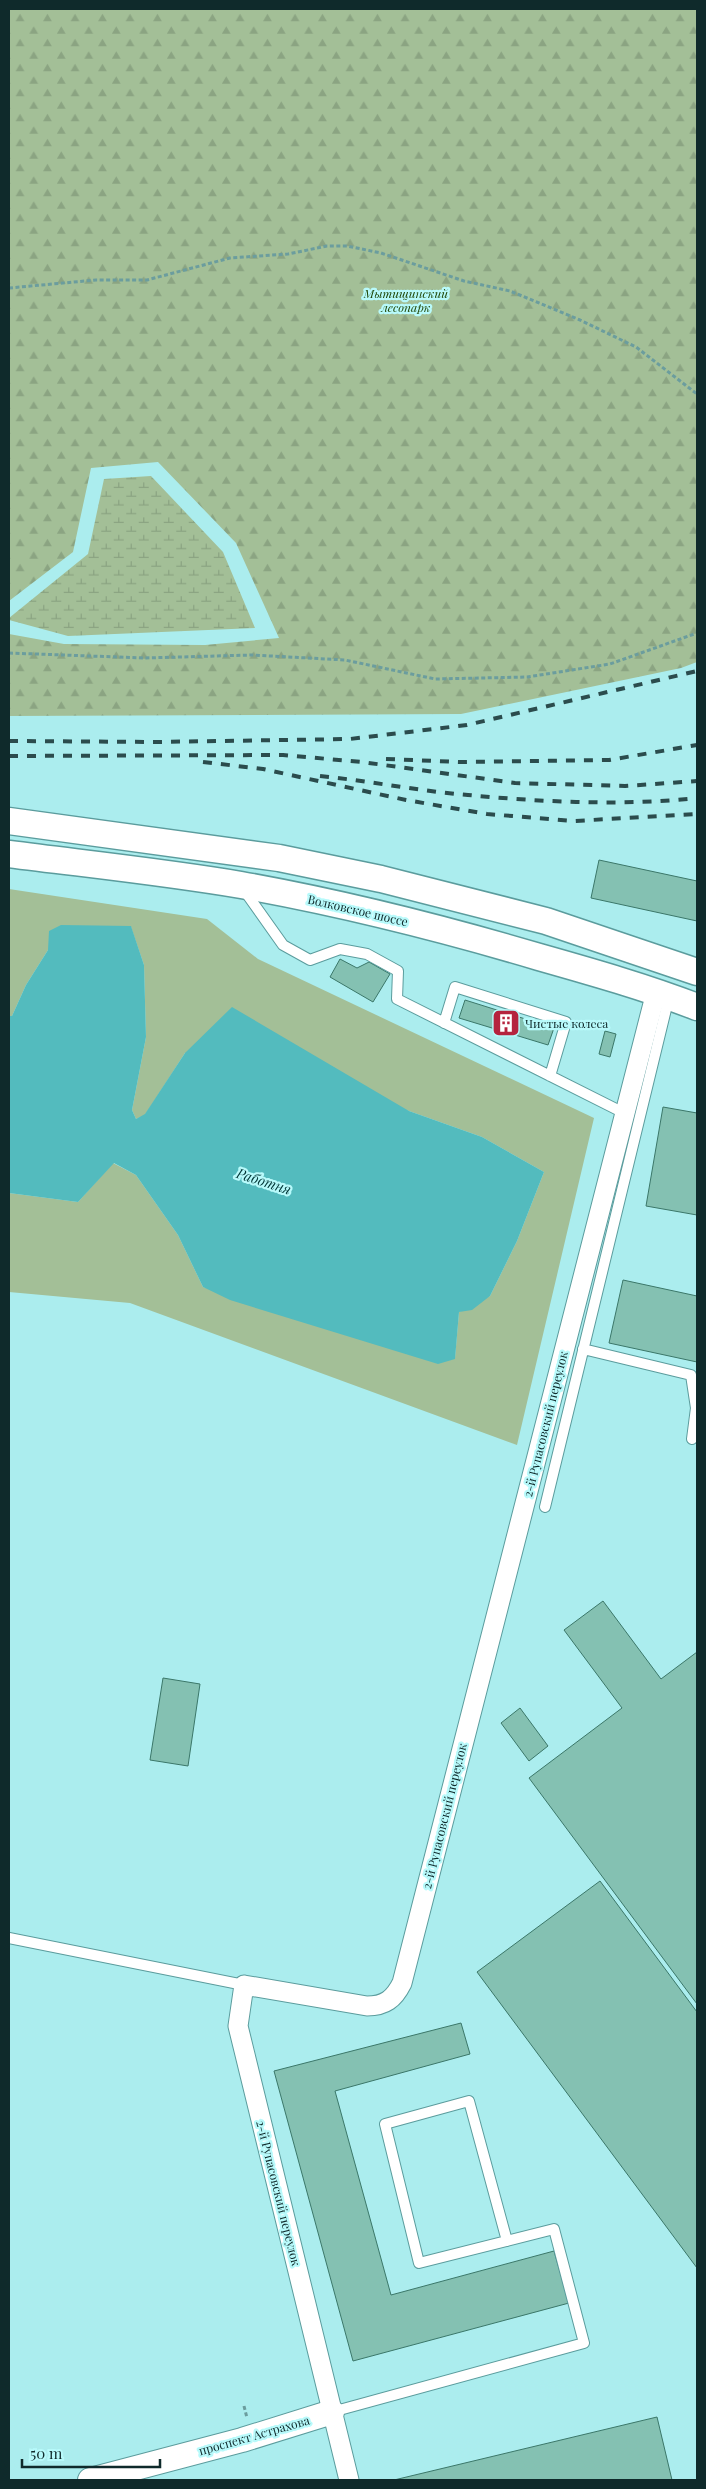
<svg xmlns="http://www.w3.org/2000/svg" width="706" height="2489" font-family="'Playfair Display',serif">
<defs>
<pattern id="forest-firs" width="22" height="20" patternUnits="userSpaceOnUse" patternTransform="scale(1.25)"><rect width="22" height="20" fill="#a3bf97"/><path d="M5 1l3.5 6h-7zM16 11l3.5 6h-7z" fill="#8ba482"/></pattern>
<pattern id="wetland-marsh" width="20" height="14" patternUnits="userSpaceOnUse" patternTransform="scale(1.25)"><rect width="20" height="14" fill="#a3bf97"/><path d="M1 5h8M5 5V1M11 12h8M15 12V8" fill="none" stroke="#8ba482"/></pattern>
</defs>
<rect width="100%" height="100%" fill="#abedee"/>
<!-- green -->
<path fill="#a3bf97" d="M9,889L207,919L258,959L594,1118L517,1445L130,1303L9,1292V1193L78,1202L113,1163L136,1175L178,1235L203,1287L455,1358L459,1312L490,1296L517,1241L544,1172L482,1137L409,1111L185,1053L145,1115L136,1119L132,1110L146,1037L144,965L131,927L48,950L26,985L12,1016H9Z"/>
<!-- forest -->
<path fill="url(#forest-firs)" d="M9,9H697V662L681,668L461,714L9,716V634L64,644L205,645L279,638L236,543L158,462L91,468L73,552L9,601Z"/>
<!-- wetland -->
<path fill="url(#wetland-marsh)" d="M151,476L223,552L255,628L68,636L9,620V618L88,554L104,479Z"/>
<!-- water -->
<path fill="#53bbbe" d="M61,925L131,926L144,965L146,1037L132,1110L136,1119L145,1114L185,1053L232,1007L409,1111L482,1137L544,1172L517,1241L490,1296L472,1310L459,1312L455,1359L438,1364L230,1300L203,1287L178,1235L136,1175L114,1163L78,1202L9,1193V1016H12L26,985L48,950L49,931Z"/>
<!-- building -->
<path fill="#84c1b2" stroke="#3b7769" d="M599,860L697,881V921L591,898Z
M340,959L357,968L369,962L390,974L373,1002L330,977Z
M465,1000L554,1028L548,1045L459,1018Z
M605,1031L616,1034L610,1057L599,1054Z
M663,1107L697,1113V1215L646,1206Z
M623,1280L697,1296V1362L609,1343Z
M603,1601L661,1679L697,1652V2004L529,1778L622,1708L564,1630Z
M163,1678L200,1684L188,1766L150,1760Z
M520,1708L548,1746L529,1761L501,1723Z
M600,1881L697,2012V2268L477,1972Z
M461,2023L470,2054L335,2091L391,2295L554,2251L569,2303L353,2361L274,2071Z
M657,2417L672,2480H394Z"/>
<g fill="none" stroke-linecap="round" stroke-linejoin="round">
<defs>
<path id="service" d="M244,890L283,945L310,960L340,949L367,954L398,971L397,999L624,1113
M444,1023L455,987L566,1022L550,1076
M583,1349L691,1375L696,1408L692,1439
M545,1507L669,997
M9,1938L244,1985
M332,2412L584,2343L554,2229L419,2263L385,2124L469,2101L507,2241"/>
<path id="minor" d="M349,2480L238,2026L244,1985L367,2006C385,2006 394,1999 402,1983L656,992"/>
<path id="tertiary" d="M90,2480L242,2440L332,2412"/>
<path id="secondary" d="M9,821L279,858L381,879L546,921L697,972
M9,854C86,864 164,872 241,885C342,903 441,928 539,957C592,972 645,987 697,1007"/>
</defs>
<!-- service casing -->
<use href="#service" stroke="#5b9c9d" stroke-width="12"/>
<!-- minor casing -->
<use href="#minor" stroke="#5b9c9d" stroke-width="21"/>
<!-- tertiary casing -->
<use href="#tertiary" stroke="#5b9c9d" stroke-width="26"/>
<!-- secondary casing -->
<use href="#secondary" stroke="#5b9c9d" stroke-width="29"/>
<!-- path -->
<path stroke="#6b9d9e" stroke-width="3" stroke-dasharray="4 2.5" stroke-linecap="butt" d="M9,288L96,280H147L230,258L288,254L327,246H347L381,253L464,281L510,291L580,320L636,347L697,394
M9,653L144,658L252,655L345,660L435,679L527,677L610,664L697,633
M244,2406L247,2418"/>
<!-- service -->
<use href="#service" stroke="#fff" stroke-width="10"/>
<!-- minor -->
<use href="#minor" stroke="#fff" stroke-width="19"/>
<!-- tertiary -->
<use href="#tertiary" stroke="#fff" stroke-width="24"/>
<!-- secondary -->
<use href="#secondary" stroke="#fff" stroke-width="26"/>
<!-- rail -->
<path stroke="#2b4c4d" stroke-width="4" stroke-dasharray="9 9" stroke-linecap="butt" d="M9,741L154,742L350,739L467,725L697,671
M9,756L283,755L362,762L515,783L625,786L697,781
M386,759L461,762L609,760L697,745
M203,762L263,769L406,800L487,814L574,821L697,814
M320,776C370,781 419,791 468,795C543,802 622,806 697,798"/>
</g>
<!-- icons -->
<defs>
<symbol id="building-square" viewBox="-11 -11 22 22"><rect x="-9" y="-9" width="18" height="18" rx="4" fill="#b5233e" stroke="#b8fafb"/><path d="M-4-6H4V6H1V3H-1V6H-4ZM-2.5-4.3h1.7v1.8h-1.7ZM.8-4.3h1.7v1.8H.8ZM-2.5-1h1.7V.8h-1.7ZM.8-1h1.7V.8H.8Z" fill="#fff"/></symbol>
</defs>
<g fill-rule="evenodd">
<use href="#building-square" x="490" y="1007" width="32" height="32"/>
</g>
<g text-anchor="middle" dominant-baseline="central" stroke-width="4.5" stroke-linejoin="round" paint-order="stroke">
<!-- park labels -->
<g font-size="12" font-style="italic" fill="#1f4707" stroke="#b8fafb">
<text x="406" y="293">Мытищинский<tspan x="406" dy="14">лесопарк</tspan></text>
</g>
<!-- street labels -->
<g font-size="12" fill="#0f2a2b" stroke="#b8fafb">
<text transform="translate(358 910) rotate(13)">Волковское шоссе</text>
<text transform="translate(545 1424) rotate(-76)">2-й Рупасовский переулок</text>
<text transform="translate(444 1816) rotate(-76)">2-й Рупасовский переулок</text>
<text transform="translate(279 2193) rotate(76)">2-й Рупасовский переулок</text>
<text transform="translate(254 2435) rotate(-16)">проспект Астрахова</text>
</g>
<!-- poi labels -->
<g font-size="12" fill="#0f2a2b" stroke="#b8fafb" text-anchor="start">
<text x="525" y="1023">Чистые колеса</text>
</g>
<!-- water labels -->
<g font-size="14" font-style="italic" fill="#013536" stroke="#b8fafb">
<text transform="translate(264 1181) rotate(18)">Работня</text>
</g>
</g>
<!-- border -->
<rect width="706" height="2489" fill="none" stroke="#0f2a2b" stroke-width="20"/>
<!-- scale -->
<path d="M22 2459v8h138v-8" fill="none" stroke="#0f2a2b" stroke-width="2.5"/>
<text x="30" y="2459" font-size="15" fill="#0f2a2b" stroke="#b8fafb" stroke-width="4" paint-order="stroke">50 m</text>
</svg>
